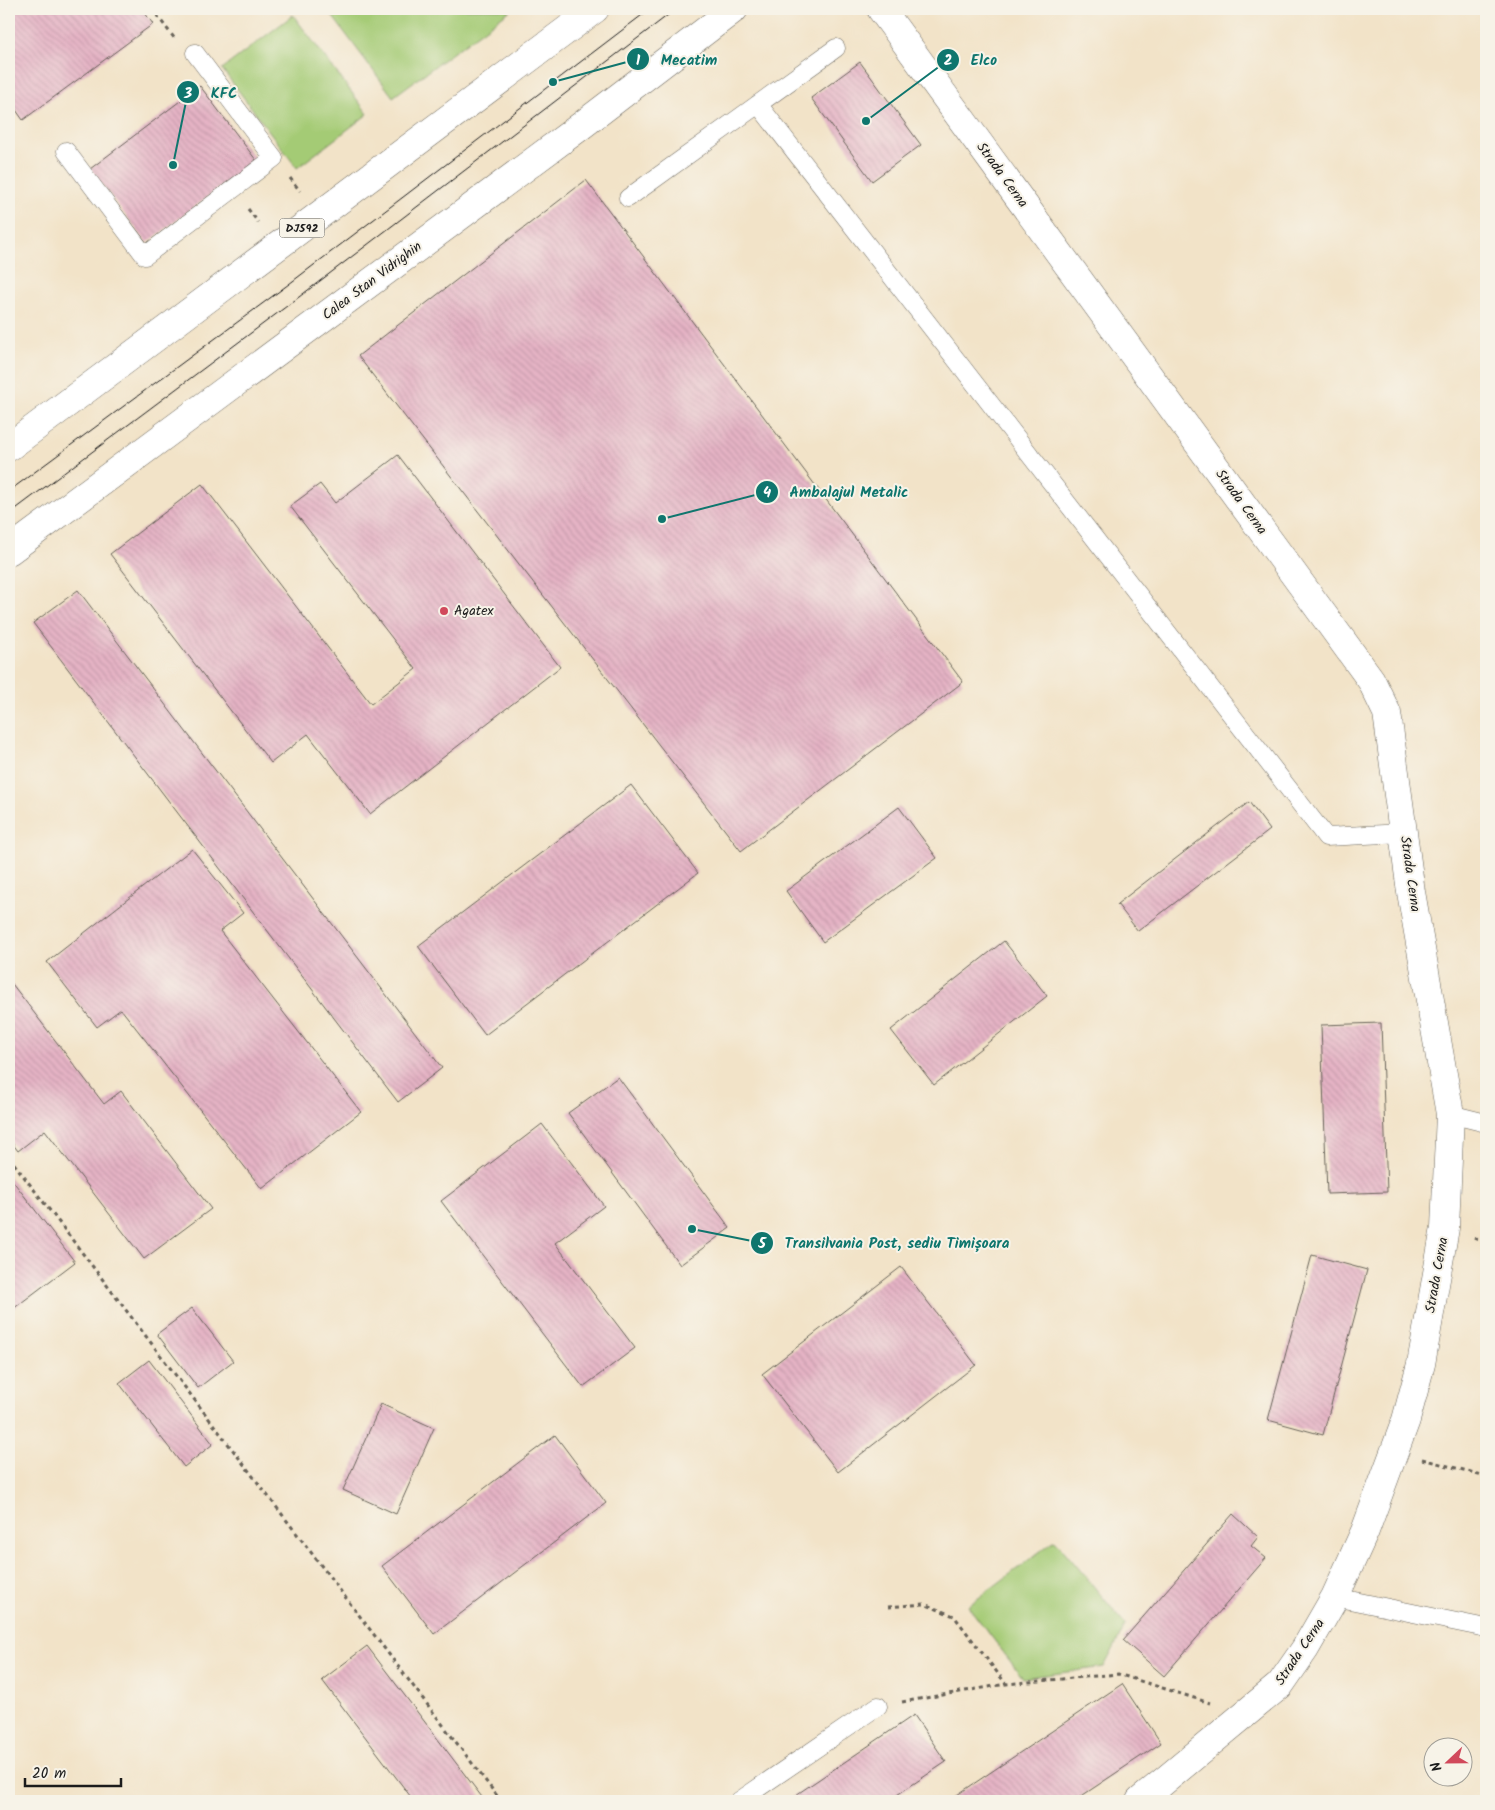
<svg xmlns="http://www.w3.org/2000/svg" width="1495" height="1810" font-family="Kalam,sans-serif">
<defs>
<pattern id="building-back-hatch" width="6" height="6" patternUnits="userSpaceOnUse" patternTransform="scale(1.25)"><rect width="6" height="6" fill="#e5b3c5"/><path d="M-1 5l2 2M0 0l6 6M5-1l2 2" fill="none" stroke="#c499a9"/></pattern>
</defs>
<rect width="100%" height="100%" fill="#f7f3e8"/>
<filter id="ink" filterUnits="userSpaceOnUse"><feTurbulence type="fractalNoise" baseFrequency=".02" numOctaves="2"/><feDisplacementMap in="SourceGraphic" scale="10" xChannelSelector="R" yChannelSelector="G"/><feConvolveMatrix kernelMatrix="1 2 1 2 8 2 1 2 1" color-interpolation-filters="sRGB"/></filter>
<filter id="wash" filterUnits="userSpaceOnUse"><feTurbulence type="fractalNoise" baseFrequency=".0096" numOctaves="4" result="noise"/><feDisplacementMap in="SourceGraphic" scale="20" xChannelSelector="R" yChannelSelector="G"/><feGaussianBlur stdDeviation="1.12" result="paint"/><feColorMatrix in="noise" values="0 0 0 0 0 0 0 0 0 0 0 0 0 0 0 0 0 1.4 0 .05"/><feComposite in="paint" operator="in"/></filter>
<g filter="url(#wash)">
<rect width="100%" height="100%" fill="#f2e3c8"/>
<!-- green -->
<path fill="#a4cb75" stroke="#607448" d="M327,9H512L393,97Z
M293,15L368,114L297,168L222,69Z
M1055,1540L1126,1625L1104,1667L1023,1678L968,1606Z"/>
<g id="blocks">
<!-- building -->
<path fill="url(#building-back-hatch)" d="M9,9H142L153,24L23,120L9,100Z
M860,62L921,145L872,181L811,98Z
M200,86L256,160L147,243L90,169Z
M586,180L963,682L741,851L358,356Z
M398,455L560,667L370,814L308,734L271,763L110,554L202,484L371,704L416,669L290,506L320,484L335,503Z
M78,590L442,1068L398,1102L33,623Z
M631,785L698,873L485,1035L418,946Z
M1249,802L1270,830L1138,931L1117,904Z
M899,807L937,858L823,942L786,891Z
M192,849L243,913L220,931L361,1112L262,1189L121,1009L97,1027L47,962Z
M1004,941L1047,996L934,1085L891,1030Z
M9,980L104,1104L121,1091L211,1209L144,1259L45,1130L18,1151L9,1139Z
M1381,1023L1387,1192L1327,1194L1321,1025Z
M618,1077L730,1228L680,1265L568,1113Z
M542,1124L604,1206L555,1243L635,1348L583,1387L441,1201Z
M9,1176L75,1262L9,1312Z
M1312,1255L1367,1270L1323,1435L1268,1420Z
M901,1267L976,1365L838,1472L762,1374Z
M192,1308L233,1361L198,1388L157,1334Z
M149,1360L213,1444L184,1467L119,1383Z
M381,1404L434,1428L396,1514L343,1490Z
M555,1435L606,1503L434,1634L382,1566Z
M1233,1514L1258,1537L1251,1546L1266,1558L1164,1676L1123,1640Z
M367,1646L472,1784L485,1801H414L322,1680Z
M1122,1684L1161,1743L1074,1801H948Z
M914,1715L946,1762L888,1801H787Z"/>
</g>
</g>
<g filter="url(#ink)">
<use href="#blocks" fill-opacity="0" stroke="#676258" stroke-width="1"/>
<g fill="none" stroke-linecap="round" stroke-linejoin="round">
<defs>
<path id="lane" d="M758,104L1326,837L1404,833
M66,151L145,256L274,158L195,53
M628,198L836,48
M1450,1114L1486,1123
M1335,1597L1486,1628
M739,1801L878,1706"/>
<path id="street" d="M881,9L1371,680L1387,713L1411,892L1450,1114L1445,1228L1421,1364L1406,1420L1365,1531L1335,1597L1305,1649L1280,1685L1140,1801"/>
<path id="primary" d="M9,447L595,9
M9,551L577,129L734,9"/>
</defs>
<!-- lane casing -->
<use href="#lane" stroke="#676258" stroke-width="19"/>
<!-- street casing -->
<use href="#street" stroke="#676258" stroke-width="29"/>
<!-- primary casing -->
<use href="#primary" stroke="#676258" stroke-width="29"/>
<!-- path -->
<path stroke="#676258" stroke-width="3" stroke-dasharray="4 4" stroke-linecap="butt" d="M152,9L175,39
M290,178L300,191
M248,209L258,222
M9,1157L501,1801
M1474,1238L1486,1243
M1422,1459L1486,1476
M888,1607L924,1604L954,1616L1006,1684
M902,1702L1006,1684L1118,1674L1210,1703"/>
<!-- lane -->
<use href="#lane" stroke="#fff" stroke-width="18"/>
<!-- street -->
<use href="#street" stroke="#fff" stroke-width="28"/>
<!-- primary -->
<use href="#primary" stroke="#fff" stroke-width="28"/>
<!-- tram -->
<path stroke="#1c1c1c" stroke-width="1" d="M9,491L289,284L650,9
M9,514L299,297L676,9"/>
</g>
</g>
<!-- markers -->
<circle fill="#d1495b" stroke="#f7f3e8" stroke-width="2" cx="444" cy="611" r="5"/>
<g text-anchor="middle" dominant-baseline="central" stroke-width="4" stroke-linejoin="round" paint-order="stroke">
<!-- shield labels -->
<rect fill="#f7f3e8" stroke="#5e5c59" stroke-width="1" x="279.5" y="218.5" width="45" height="19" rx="4"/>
<g font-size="12" font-weight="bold" fill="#1c1c1c">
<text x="302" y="228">DJ592</text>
</g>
<!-- street labels -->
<g font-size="14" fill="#1c1c1c" stroke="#f7f3e8">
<text transform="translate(1002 175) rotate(54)">Strada Cerna</text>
<text transform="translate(372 281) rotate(-37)">Calea Stan Vidrighin</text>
<text transform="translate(1241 502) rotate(54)">Strada Cerna</text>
<text transform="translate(1410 874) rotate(82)">Strada Cerna</text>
<text transform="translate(1437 1275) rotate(-80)">Strada Cerna</text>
<text transform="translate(1300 1652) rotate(-56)">Strada Cerna</text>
</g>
<!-- poi labels -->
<g font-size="14" fill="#1c1c1c" stroke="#f7f3e8" text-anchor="start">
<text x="454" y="611">Agatex</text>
</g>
</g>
<!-- callouts -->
<path fill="none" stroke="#0f766e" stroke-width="2" d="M553 82L638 59M866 121L948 60M173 165L188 92M662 519L767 492M692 1229L762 1243"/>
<g fill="#0f766e" stroke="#f7f3e8" stroke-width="2">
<circle cx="553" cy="82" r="5"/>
<circle cx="866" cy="121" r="5"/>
<circle cx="173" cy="165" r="5"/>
<circle cx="662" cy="519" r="5"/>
<circle cx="692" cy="1229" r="5"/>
<circle cx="638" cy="59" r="12"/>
<circle cx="948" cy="60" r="12"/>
<circle cx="188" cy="92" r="12"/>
<circle cx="767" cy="492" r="12"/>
<circle cx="762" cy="1243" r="12"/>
</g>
<g font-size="15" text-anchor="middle" font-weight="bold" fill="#fff">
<text x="638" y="65">1</text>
<text x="948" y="65">2</text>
<text x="188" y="98">3</text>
<text x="767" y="497">4</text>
<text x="762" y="1248">5</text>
</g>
<g font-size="15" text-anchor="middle" font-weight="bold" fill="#0f766e" stroke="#f7f3e8" stroke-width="4" stroke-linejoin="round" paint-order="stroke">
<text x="689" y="65">Mecatim</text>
<text x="984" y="65">Elco</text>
<text x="224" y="98">KFC</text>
<text x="849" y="497">Ambalajul Metalic</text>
<text x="897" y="1248">Transilvania Post, sediu Timișoara</text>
</g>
<!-- margin -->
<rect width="1495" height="1810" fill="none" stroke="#f7f3e8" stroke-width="30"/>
<!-- north arrow -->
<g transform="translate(1448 1762) rotate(248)"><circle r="24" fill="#f7f3e8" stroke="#9f9d96"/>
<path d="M0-4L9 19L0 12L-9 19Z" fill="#d1495b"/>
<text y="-8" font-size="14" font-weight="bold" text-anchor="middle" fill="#1c1c1c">N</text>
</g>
<!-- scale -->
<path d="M25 1778v8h96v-8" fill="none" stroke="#1c1c1c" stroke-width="2.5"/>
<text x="32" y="1778" font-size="15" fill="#1c1c1c" stroke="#f7f3e8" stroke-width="4" paint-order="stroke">20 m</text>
</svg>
